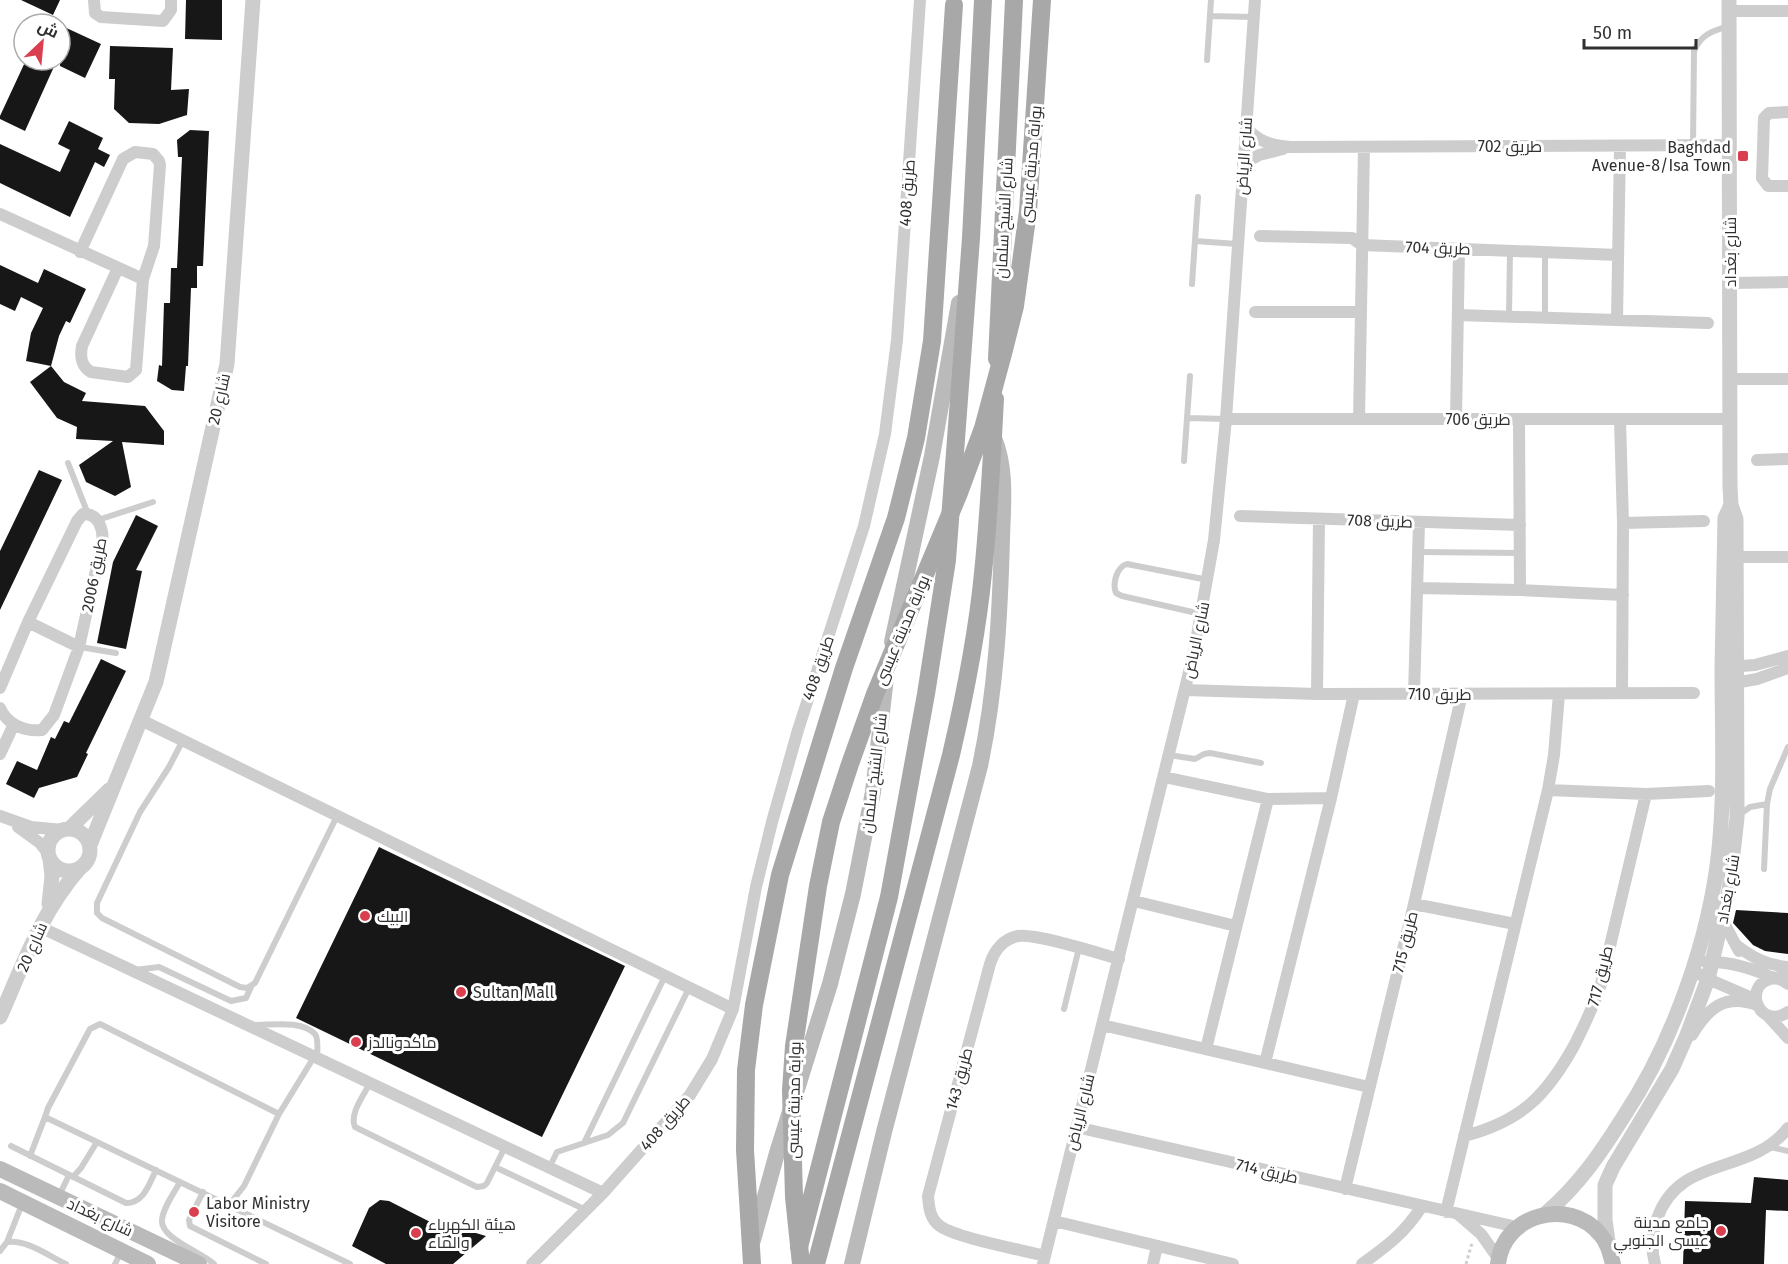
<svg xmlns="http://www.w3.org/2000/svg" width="1788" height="1264" font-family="'Fira Sans',Cairo,sans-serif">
<rect width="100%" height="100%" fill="#fff"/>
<!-- building -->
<path fill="#171717" d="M21,0H60L53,15Z
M186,0H222V40L185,39Z
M60,25L101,44L85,78L60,66Z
M110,46L173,48L171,90L189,89L187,115L159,124L129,123L114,109L115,79H109Z
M26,60H57L25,131L0,119V116Z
M69,121L103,138L98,149L110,155L104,167L95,162L70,217L0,183V144L60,172L70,150L58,144Z
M190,130L209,131L203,266H197V288H191L188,366H186L184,391L172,390L157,381L159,365L162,366L164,303H170L171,268H177L182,157H178L177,140Z
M0,265L38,283L44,269L86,289L70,323L66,321L59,336L51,366L64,382L86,393L82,401L145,406L164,431V445L122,442L131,487L115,496L86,482L79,465L113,441L76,439L77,427L57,418L30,382L51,366L26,361L31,333L43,308L21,297L15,311L0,304Z
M39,470L62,480L0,610V551Z
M136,515L158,526L136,570L142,571L126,649L97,643L113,562Z
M101,659L126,671L86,753L88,754L77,777L39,788L34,798L6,784L17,761L37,770L51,737L55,739L64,721L69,723Z
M379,847L625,966L542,1137L296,1018Z
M1736,910L1788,913V954L1765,951L1753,945L1733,923Z
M1754,1177L1788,1180V1211L1766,1210L1764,1264H1683L1685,1201L1751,1203Z
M380,1200L389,1201L446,1230L449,1225L486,1236L453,1264H386L352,1246L369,1208Z"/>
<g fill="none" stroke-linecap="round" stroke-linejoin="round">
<!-- path -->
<path stroke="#cdcdcd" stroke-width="3" stroke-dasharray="3 3" stroke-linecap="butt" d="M1466,1264L1472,1243"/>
<!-- service -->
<path stroke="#cdcdcd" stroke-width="6" d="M1210,16L1254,17
M1207,60L1211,0
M1693,145L1694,51C1701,34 1713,31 1729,26
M1195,241L1237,244
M1545,253V317
M1192,284L1198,197
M1509,316L1510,251
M1188,418L1226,419
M1184,461L1190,376
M68,463L88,514
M98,520L153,502
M1418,552L1520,553
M1201,614L1122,596L1116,593C1112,583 1117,567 1127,564L1208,580
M80,647L116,653
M183,740L169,767L140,812L97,903V913L102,918L240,987L247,988L255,983L337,816
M1169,755L1195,759L1204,754L1210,753L1261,763
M1739,815L1750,807L1767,804
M1764,869L1767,804L1770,789L1788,747
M135,970L159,967L231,1001L246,998L251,987
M1064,1009L1079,948
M255,1025C272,1025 302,1020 315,1034C319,1039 317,1052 317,1058
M370,1083C364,1095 349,1114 355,1127L477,1187L484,1186L487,1183L505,1147
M279,1114L314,1057
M45,1117L48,1108L90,1029L100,1024L279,1114L244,1186L229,1205
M584,1143L665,976
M11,1146L126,1203C144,1203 149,1184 156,1170
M1770,1147L1788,1151
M30,1156L45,1117L350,1264
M495,1167L586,1210
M549,1168L557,1152L608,1135L623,1123L689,988
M73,1177L81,1168L97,1142
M180,1182C174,1193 163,1208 162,1220C160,1238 201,1252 214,1264
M203,1192L189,1220L190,1226L266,1264
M59,1196L69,1175
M7,1242L22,1204
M0,1251L7,1242C26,1239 49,1256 66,1264
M115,1264L121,1252"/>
<!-- minor -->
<path stroke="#cdcdcd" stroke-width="12" d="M94,0L95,13L101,17L163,21L171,10V0
M1729,11H1788
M1788,112L1769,113L1764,118L1762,178L1768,186H1788
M1246,127C1258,142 1271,145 1290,147L1730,145
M1243,164L1259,155L1283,149
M0,214L143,279
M1260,236L1352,238L1362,245L1618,255
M80,252L123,159L135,152L153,154L159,161L160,165L154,246L143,279L136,370L128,377L91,372C81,366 80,357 82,346L118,268
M1730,283L1788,282
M1255,312H1361
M1458,315L1708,323
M1617,320L1620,146
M1730,379H1788
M1226,419H1731
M1359,419L1364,147
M1456,419L1459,249
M1519,419L1520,590
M1620,419L1623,523L1622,693
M1757,460L1788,459
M1240,516L1520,525
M1623,523L1704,521
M1737,557H1788
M1417,588L1520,590L1623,595
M28,622L79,647
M1728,667L1755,665L1788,656
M1729,684L1757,679L1788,668
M0,688L28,622L77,521L83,514C99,513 104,531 102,543L79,647L54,715L42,730C26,732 7,725 0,708
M1185,690L1317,694L1694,693
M1317,694L1319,519
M1414,694L1419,523
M141,720L733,1009
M0,754L14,724
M1164,777L1268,799L1331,798
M1548,790L1646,794L1709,791
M0,816L31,827L63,830
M18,827L40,843L48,853
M1134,901L1236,926
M1414,904L1515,924
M1723,921L1739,951
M40,927L603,1193
M1736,945C1753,958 1767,965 1788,967
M1706,962C1730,961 1752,968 1773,978L1788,974
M1692,970L1708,979L1752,998
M1788,984C1782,979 1777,977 1770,979C1742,987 1760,1031 1788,1012
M1768,1016L1788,1038
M1102,1025L1369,1087
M1692,1035C1708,1008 1725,993 1757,1005
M1206,1049L1268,799
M1265,1063L1331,798L1354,694
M1076,1127L1517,1227
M1464,1136C1522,1121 1547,1095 1575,1044C1585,1024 1594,1005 1601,984L1646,794
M1345,1189L1414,904L1462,694
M1446,1212L1548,790L1554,755L1559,694
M1459,1215L1481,1234L1498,1258
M1054,1221L1233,1264
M1045,1256C1023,1250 956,1238 940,1226C930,1219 929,1208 928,1196L990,964C994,951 1003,939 1018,936C1036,933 1098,953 1119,959
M532,1264L603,1193L690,1095L712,1059L733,1009L756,887L772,822L798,730L864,526L885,434L897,340L920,0
M1043,1264L1194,652L1214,540L1226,419L1255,0
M1153,1264L1157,1246
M1362,1264C1387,1246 1405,1233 1422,1206
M1655,1264C1651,1249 1652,1233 1657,1219C1679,1154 1749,1177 1788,1128"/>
<!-- tertiary -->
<path stroke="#cdcdcd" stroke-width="15" d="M69,829L109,790
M48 850a21 21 0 1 1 42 0a21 21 0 1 1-42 0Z
M90,845L156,682L227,364L253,0
M49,904L52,876L50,859
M0,1017C23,965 41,912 80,868
M1545,1214C1579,1185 1600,1154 1624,1116C1673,1042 1710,938 1719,849C1725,789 1722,728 1722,668C1723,618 1724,568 1725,518L1731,505
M1609,1248L1605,1220V1185L1613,1167L1672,1069L1687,1035L1708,979L1729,890L1737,818L1736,519L1731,505L1730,487L1729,0"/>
<!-- secondary -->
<path stroke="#bababa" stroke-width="16" d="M892,642L932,456L959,303
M0,1169L199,1264
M0,1191L148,1264
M753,1240L777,1153L830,984L853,894L873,792L886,677
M852,1264L884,1132L980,766C996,690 1000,615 1002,538C1003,505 1007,469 994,438
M1498,1264C1503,1214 1569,1197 1600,1234C1608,1243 1610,1253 1613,1264"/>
<!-- primary -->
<path stroke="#a8a8a8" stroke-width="18" d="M997,359L1014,0
M799,1247L889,897L926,694L947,560L971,238L983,0
M816,1264L951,755C965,695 977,635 983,573C989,515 992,457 995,399"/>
<!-- primary-bridge -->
<path stroke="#a8a8a8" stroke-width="18" d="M752,1264L745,1150L746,1070L754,1005L780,875L844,668L896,518L916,438L932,341L954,5
M801,1264L794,1197L791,1090L794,1046L818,886L831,822L850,764L875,694L959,493L983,428L1004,350L1015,306L1028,211L1042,0"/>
</g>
<!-- markers -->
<g fill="#d93f4e" stroke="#fff" stroke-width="2">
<rect x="1737" y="150" width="12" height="12" rx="3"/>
<circle cx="365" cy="916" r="6"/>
<circle cx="461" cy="992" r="6"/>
<circle cx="356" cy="1042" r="6"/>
<circle cx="194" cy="1212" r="6"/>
<circle cx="1721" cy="1231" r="6"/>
<circle cx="416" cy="1233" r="6"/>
</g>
<g text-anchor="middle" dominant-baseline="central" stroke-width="6" stroke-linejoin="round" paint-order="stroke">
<!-- street labels -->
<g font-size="16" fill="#303030" stroke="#fff">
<text x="1510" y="146">طريق 702</text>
<text transform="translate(1244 156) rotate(-86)">شارع الرياض</text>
<text transform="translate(1031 164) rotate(-85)">بوابة مدينة عيسى</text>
<text transform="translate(907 193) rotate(-86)">طريق 408</text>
<text transform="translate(1004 218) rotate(-87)">شارع الشيخ سلمان</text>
<text transform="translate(1438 248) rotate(2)">طريق 704</text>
<text transform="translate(1730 252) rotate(-90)">شارع بغداد</text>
<text transform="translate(219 399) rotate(-77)">شارع 20</text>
<text x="1478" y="419">طريق 706</text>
<text transform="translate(1380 521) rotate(2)">طريق 708</text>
<text transform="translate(94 575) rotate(-79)">طريق 2006</text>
<text transform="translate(902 630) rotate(-67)">بوابة مدينة عيسى</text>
<text transform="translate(1196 640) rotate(-78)">شارع الرياض</text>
<text transform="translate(818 668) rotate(-71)">طريق 408</text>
<text x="1440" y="694">طريق 710</text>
<text transform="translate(874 773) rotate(-83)">شارع الشيخ سلمان</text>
<text transform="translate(1728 889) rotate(-80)">شارع بغداد</text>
<text transform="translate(1405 942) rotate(-76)">طريق 715</text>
<text transform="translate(32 947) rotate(-66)">شارع 20</text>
<text transform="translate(1600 976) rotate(-76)">طريق 717</text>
<text transform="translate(959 1079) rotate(-75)">طريق 143</text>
<text transform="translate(794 1100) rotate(-89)">بوابة مدينة عيسى</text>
<text transform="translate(1080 1112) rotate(-76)">شارع الرياض</text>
<text transform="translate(665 1123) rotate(-49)">طريق 408</text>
<text transform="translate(1267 1171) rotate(13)">طريق 714</text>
<text transform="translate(100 1217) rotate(25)">شارع بغداد</text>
</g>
<!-- poi labels -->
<g font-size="16" fill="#303030" stroke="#fff" text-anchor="start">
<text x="1731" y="147" text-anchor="end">Baghdad<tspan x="1731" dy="18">Avenue-8/Isa Town</tspan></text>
<text x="377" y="916">البيك</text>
<text x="473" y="992">Sultan Mall</text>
<text x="368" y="1042">ماكدونالدز</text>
<text x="206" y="1203">Labor Ministry<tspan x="206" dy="18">Visitore</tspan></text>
<text x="1709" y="1222" text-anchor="end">جامع مدينة<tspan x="1709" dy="18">عيسى الجنوبي</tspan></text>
<text x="428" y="1224">هيئة الكهرباء<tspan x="428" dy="18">والماء</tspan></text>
</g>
</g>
<!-- north arrow -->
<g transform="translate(42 42) rotate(26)"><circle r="28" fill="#ffffff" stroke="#acacac" stroke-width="1.5"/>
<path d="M0-4.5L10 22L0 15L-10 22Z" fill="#d93f4e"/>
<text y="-9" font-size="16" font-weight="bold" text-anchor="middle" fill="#303030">ش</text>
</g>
<!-- scale -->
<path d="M1584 39v9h112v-9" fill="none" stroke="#303030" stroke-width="3"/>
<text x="1593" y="39" font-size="18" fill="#303030" stroke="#ffffff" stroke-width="4.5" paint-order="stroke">50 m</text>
</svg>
